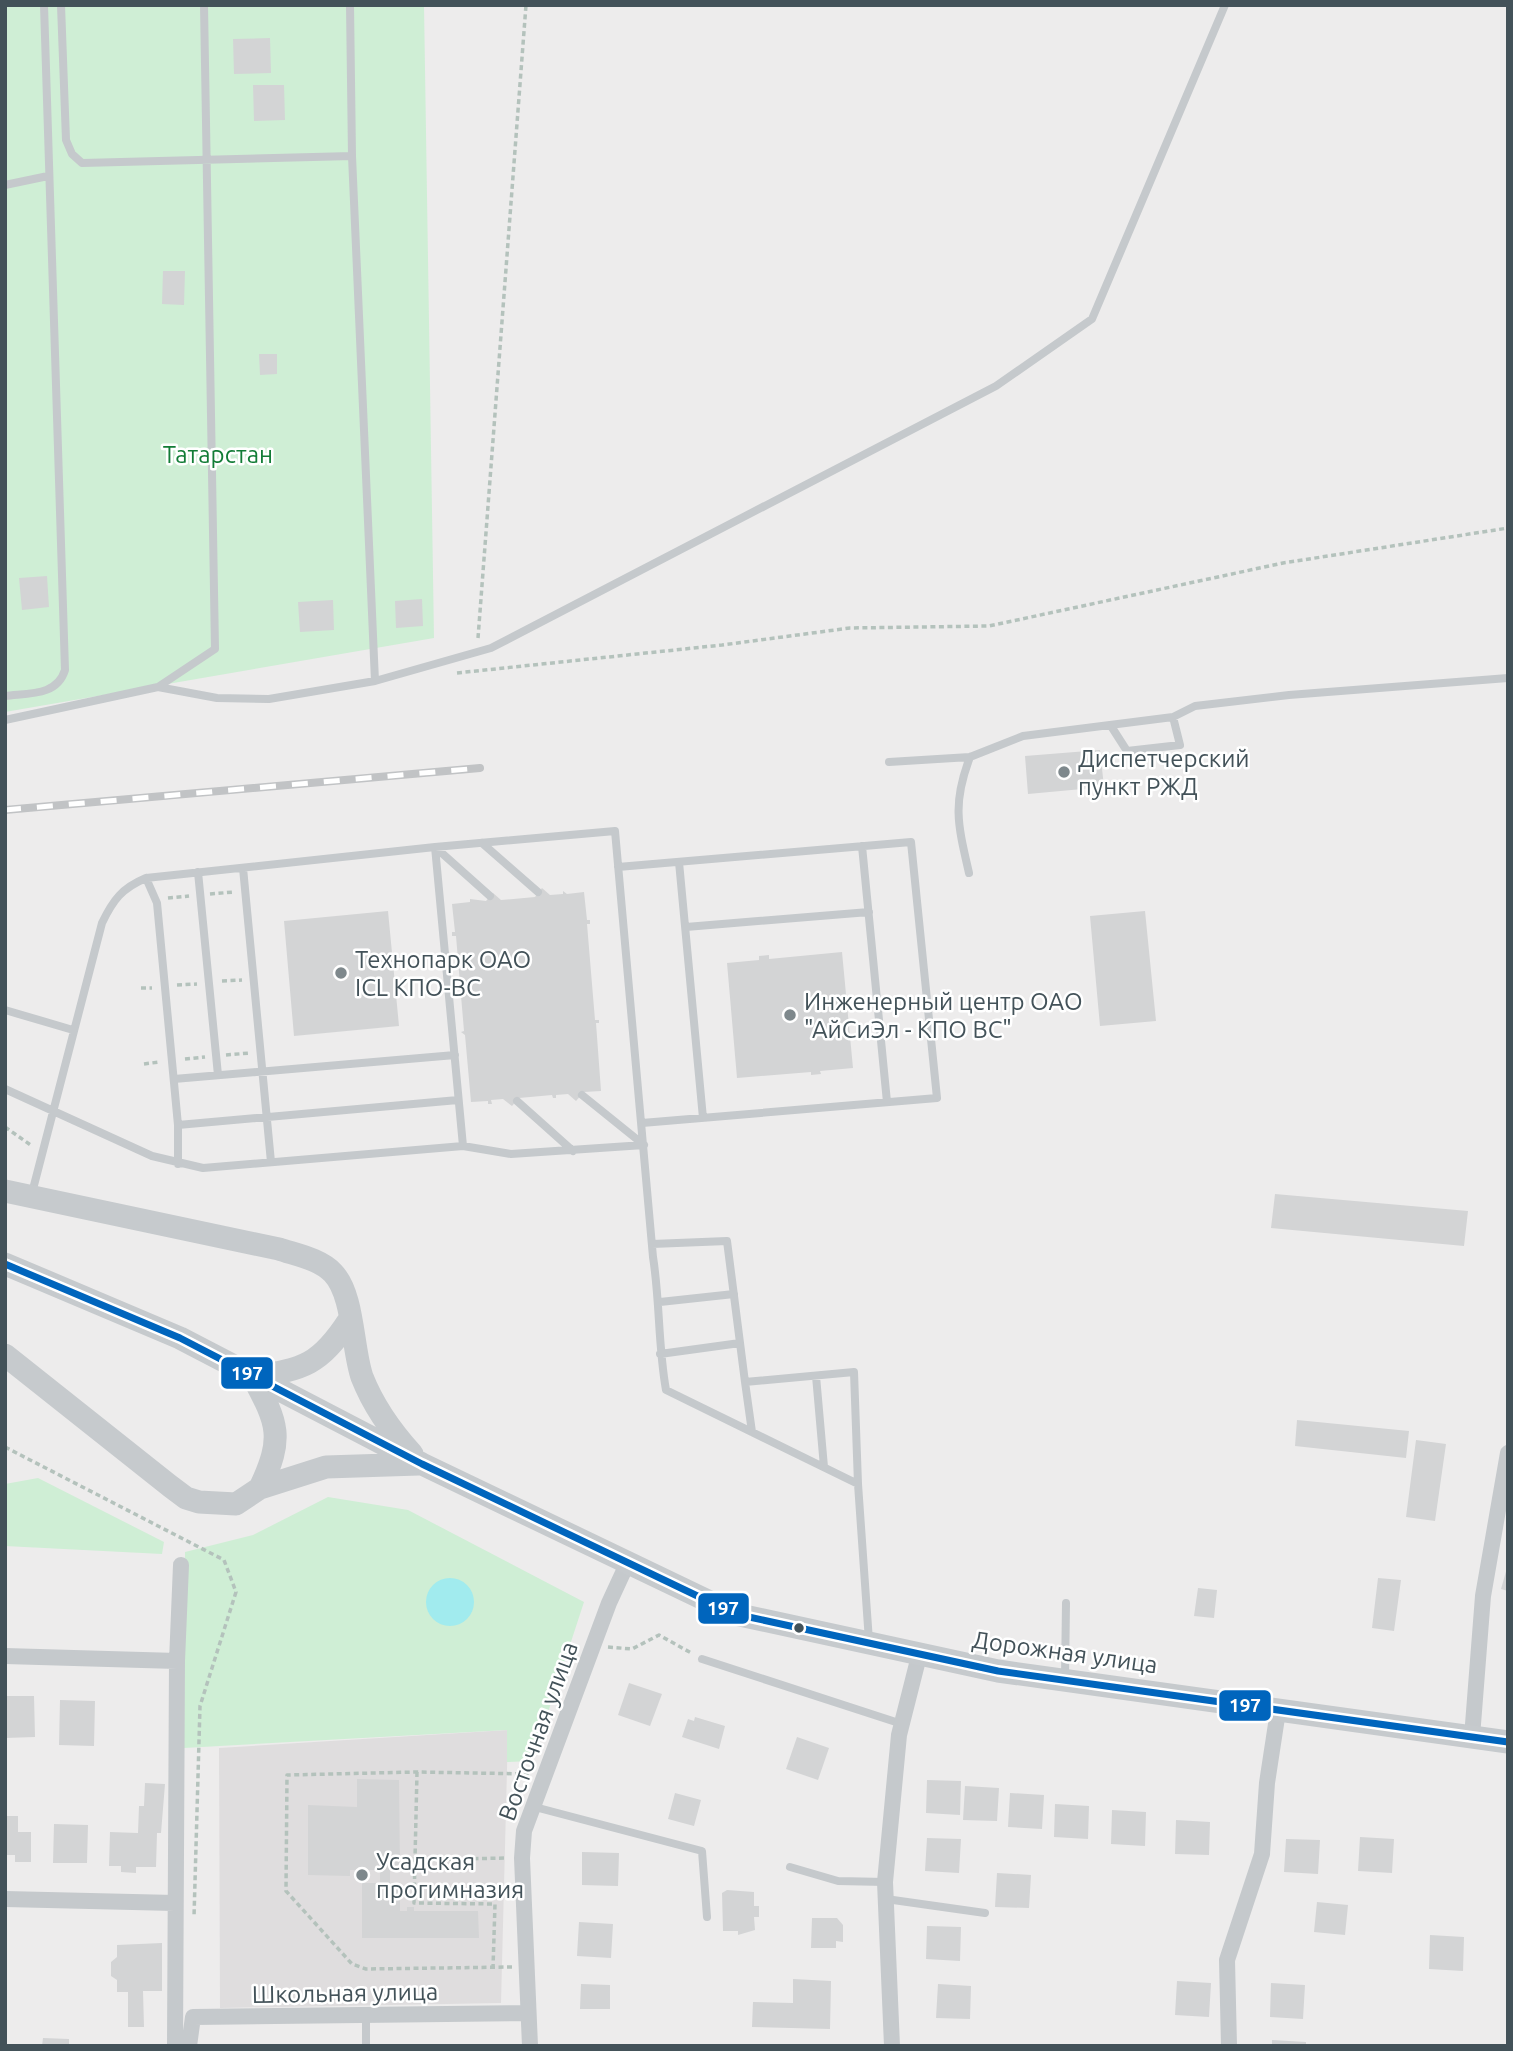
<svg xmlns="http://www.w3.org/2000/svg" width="1513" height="2051" font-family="Ubuntu,sans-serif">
<rect width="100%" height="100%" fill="#edecec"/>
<!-- education -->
<path fill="#dfddde" d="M508,1730L501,2003L220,2008L219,1748Z"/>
<!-- green -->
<path fill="#cfeed5" d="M5,5H424L434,638L5,712Z
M38,1478L164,1542L162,1554L5,1546V1484Z
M328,1497L408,1510L584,1602L532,1761L507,1762V1730L184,1748L185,1552L253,1535Z"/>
<!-- water -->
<path fill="#a1ebee" d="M426 1602a24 24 0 1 1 48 0a24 24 0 1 1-48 0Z"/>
<!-- building -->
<path fill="#d3d4d5" d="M270,38L271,73L234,74L233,39Z
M253,85H284L285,120L254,121Z
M163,271H185L184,305L162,304Z
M259,354H277V374L260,375Z
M47,576L49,607L22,610L19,578Z
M422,599L423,626L396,628L395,601Z
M333,600L334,630L300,632L298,602Z
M1100,750L1104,787L1028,794L1025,756Z
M542,888L550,895L563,894V891L567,894L584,892L587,920H590V924H587L595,1020H599V1023H596L601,1091L584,1092L576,1101L568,1094L556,1095V1098H553L552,1095L519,1098L512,1106L503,1099L491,1100L492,1104H488V1101L471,1102L465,1035L461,1032L464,1031L456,936H452V932H455L452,904L470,902V899L486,901L493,893L501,900L535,897Z
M388,911L399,1026L294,1036L284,921Z
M1145,911L1156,1021L1100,1026L1090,916Z
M842,952L853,1068L820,1071L821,1074L811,1075V1072L737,1078L727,963L759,960V956L769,955V959Z
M1275,1194L1468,1211L1464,1246L1271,1228Z
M1297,1420L1409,1431L1406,1458L1295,1446Z
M1416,1440L1446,1444L1435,1521L1406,1517Z
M1507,1568H1508V1591L1501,1589Z
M1378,1578L1401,1580L1394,1631L1372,1628Z
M1198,1588L1217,1590L1214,1618L1194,1616Z
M629,1683L662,1694L650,1726L618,1715Z
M5,1696H34L35,1737L5,1738Z
M60,1700L95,1701L94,1746L59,1745Z
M695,1717L725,1726L719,1749L682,1737L688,1719L694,1721Z
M797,1737L829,1748L818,1780L786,1769Z
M357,1779L399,1780L400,1870H390V1883H400V1911H407V1907H414V1911H478L479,1938H362V1883H380V1870H350V1876L308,1875V1805L357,1807Z
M927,1780L961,1781L960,1815L926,1813Z
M145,1783L165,1784L161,1833H157L156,1867H136V1873L121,1872V1866H109L110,1832L138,1833L139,1806H144Z
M965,1786L999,1788L997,1821L963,1820Z
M675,1793L701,1800L694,1826L668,1819Z
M1010,1793L1044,1795L1042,1829L1008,1827Z
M1055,1804L1089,1806L1088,1839L1054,1837Z
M1112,1810L1146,1812L1145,1846L1111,1844Z
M5,1816H18V1832H31V1862H15V1855H5Z
M1176,1820L1210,1822L1209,1855L1175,1854Z
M54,1824L88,1825L87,1863H53Z
M1360,1837L1394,1839L1392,1873L1358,1871Z
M927,1838L961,1839L959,1873L925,1871Z
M1286,1839L1320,1840L1318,1874L1284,1872Z
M582,1852L619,1853L618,1886L582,1885Z
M997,1873L1031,1875L1029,1908L995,1907Z
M727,1890L754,1892V1906H759V1917H754L755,1930L738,1935V1931H723L722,1893Z
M1317,1902L1348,1905L1345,1935L1314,1932Z
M812,1918H837L843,1925V1942L836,1941V1948H811Z
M579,1922L613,1924L611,1958L577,1956Z
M927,1926L961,1927L960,1961L926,1959Z
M1430,1935L1464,1937L1463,1971L1429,1969Z
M162,1943V1991H143L144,2027H128V1992H117V1980L111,1976V1962L117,1957V1945Z
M793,1979L831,1981L830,2029L752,2027L753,2002L793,2003Z
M1177,1981L1211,1983L1209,2017L1175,2015Z
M1271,1983L1305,1985L1303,2019L1270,2017Z
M581,1984L610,1985V2009H580Z
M938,1984L971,1986L970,2019L936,2018Z
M43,2038L69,2039V2046H42Z
M1272,2040L1306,2042V2046H1272Z"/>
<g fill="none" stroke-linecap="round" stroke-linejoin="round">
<!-- path -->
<path stroke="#b4c2bc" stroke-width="3.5" stroke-dasharray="5 3.5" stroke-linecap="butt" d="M478,638L526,5
M457,673L722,645L850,628L989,626L1283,563L1508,528
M210,894L234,892
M168,898L189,896
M222,981L242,980
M177,985L197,984
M141,988H152
M226,1055L250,1053
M185,1059L205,1057
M144,1064L159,1062
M5,1127L32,1146
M5,1447L224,1560L236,1592L200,1706L194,1917
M608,1647L632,1649L659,1635L693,1654
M417,1772L414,1903L495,1904L493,1968
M414,1860L506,1858
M512,1967L366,1969L352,1964L286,1891L287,1775L417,1772L530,1774"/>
<!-- lane -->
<path stroke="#c5c9cc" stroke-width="8" d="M61,5L66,140L72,154L82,163L352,156
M350,5L352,156L375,681
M5,185L48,176
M158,687L217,698L269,699L375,681L491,648L996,386L1092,319L1225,5
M5,696C29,693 57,696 65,670L44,5
M1173,717L1195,706L1289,695L1508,678
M5,720L158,687L215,649L204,5
M889,762L970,757L1023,736L1173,717L1180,745L1127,751L1111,726
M482,843L538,892
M862,846L887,1102
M679,862L703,1118
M618,867L911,842L937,1098L642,1123
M243,868L271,1162
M198,872L218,1075
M969,873C958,825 952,804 970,757
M146,878L157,903L178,1125V1164
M686,927L869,912
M5,1010L73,1030
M174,1079L455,1055
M5,1089L152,1156L203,1168L463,1146L511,1154L644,1145
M582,1095L644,1145
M517,1101L573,1151
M178,1125L458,1100
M463,1146L435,847L615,831L653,1257C660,1301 658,1346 666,1390L858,1484L869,1641
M32,1193L102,923C113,900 122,888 146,878L435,847L490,896
M652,1244L727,1241L745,1382L854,1372L858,1484
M660,1302L734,1294
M660,1354L740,1343
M816,1376L824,1467
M745,1382L752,1432
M702,1659L902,1724
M1065,1677L1066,1603
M531,1806L702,1851L707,1917
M790,1867L838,1881L885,1882
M886,1899L985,1913
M366,2015V2046"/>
<!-- street -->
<path stroke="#c5c9cc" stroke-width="16" d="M5,1656L177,1661
M1472,1737L1483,1596L1508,1453
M5,1899L175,1903
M175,2046L177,1661L181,1565
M189,2046L193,2017L527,2013
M530,2046L522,1858L524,1831L609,1603L627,1564
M892,2046L885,1882L899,1735L919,1656
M1229,2046L1227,1960L1262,1854L1267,1783L1278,1711"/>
<!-- secondary -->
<path stroke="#c6cacd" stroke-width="23" d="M5,1191L279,1249C297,1255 320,1259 333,1273C354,1295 352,1348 362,1377C373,1405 392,1432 412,1454
M5,1264L180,1338L422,1464L735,1614L998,1671L1508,1742
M5,1355L170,1486L186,1498L199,1502L236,1504L260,1488L326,1467L419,1464
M253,1377C278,1424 284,1437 260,1488
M253,1377C304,1369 320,1365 349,1320"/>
<defs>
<path id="rail" d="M5,810L480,768"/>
</defs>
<!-- rail casing -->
<use href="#rail" stroke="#c1c3c5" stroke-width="8"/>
<!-- rail -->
<use href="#rail" stroke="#fff" stroke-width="5" stroke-dasharray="16" stroke-linecap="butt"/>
<defs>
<path id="bus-1" d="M5,1264L180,1338L422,1464L735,1614L998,1671L1508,1742"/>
</defs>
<!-- bus-1 casing -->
<use href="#bus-1" stroke="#fff" stroke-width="12"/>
<!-- bus-1 -->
<use href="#bus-1" stroke="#0065bd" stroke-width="7"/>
</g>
<!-- markers -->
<g fill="#7e888c" stroke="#fff" stroke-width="2.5">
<circle cx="1064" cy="772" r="7"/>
<circle cx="341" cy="973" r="7"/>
<circle cx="790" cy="1015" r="7"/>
<circle cx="362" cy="1875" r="7"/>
</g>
<circle fill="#435259" stroke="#fff" stroke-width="2.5" cx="799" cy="1628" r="6"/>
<g text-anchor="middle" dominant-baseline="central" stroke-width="5" stroke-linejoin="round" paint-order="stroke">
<!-- park labels -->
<g font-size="24" fill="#127c36" stroke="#fff">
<text x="218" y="454">Татарстан</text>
</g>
<!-- poi labels -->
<g font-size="24" fill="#435259" stroke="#fff" text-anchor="start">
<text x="1078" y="758">Диспетчерский<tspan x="1078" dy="28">пункт РЖД</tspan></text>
<text x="355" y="959">Технопарк OAO<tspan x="355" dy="28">ICL КПО-ВС</tspan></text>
<text x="804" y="1001">Инженерный центр ОАО<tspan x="804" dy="28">"АйСиЭл - КПО ВС"</tspan></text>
<text x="376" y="1861">Усадская<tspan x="376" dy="28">прогимназия</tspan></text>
</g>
<!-- street labels -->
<g font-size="24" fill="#435259" stroke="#fff">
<text transform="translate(1065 1652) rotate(8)">Дорожная улица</text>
<text transform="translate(538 1731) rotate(-70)">Восточная улица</text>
<text transform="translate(345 1993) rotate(-1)">Школьная улица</text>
</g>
</g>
<g stroke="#fff" stroke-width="2.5">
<rect x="220" y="1356" width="54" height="34" rx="7" fill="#0065bd"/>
<rect x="697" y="1592" width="53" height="33" rx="7" fill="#0065bd"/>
<rect x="1218" y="1689" width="54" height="33" rx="7" fill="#0065bd"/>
</g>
<g font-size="19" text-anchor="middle" font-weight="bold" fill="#fff">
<text x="247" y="1380">197</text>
<text x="723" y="1615">197</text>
<text x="1245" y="1712">197</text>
</g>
<!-- border -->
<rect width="1513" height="2051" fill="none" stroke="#435259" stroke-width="14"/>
</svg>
